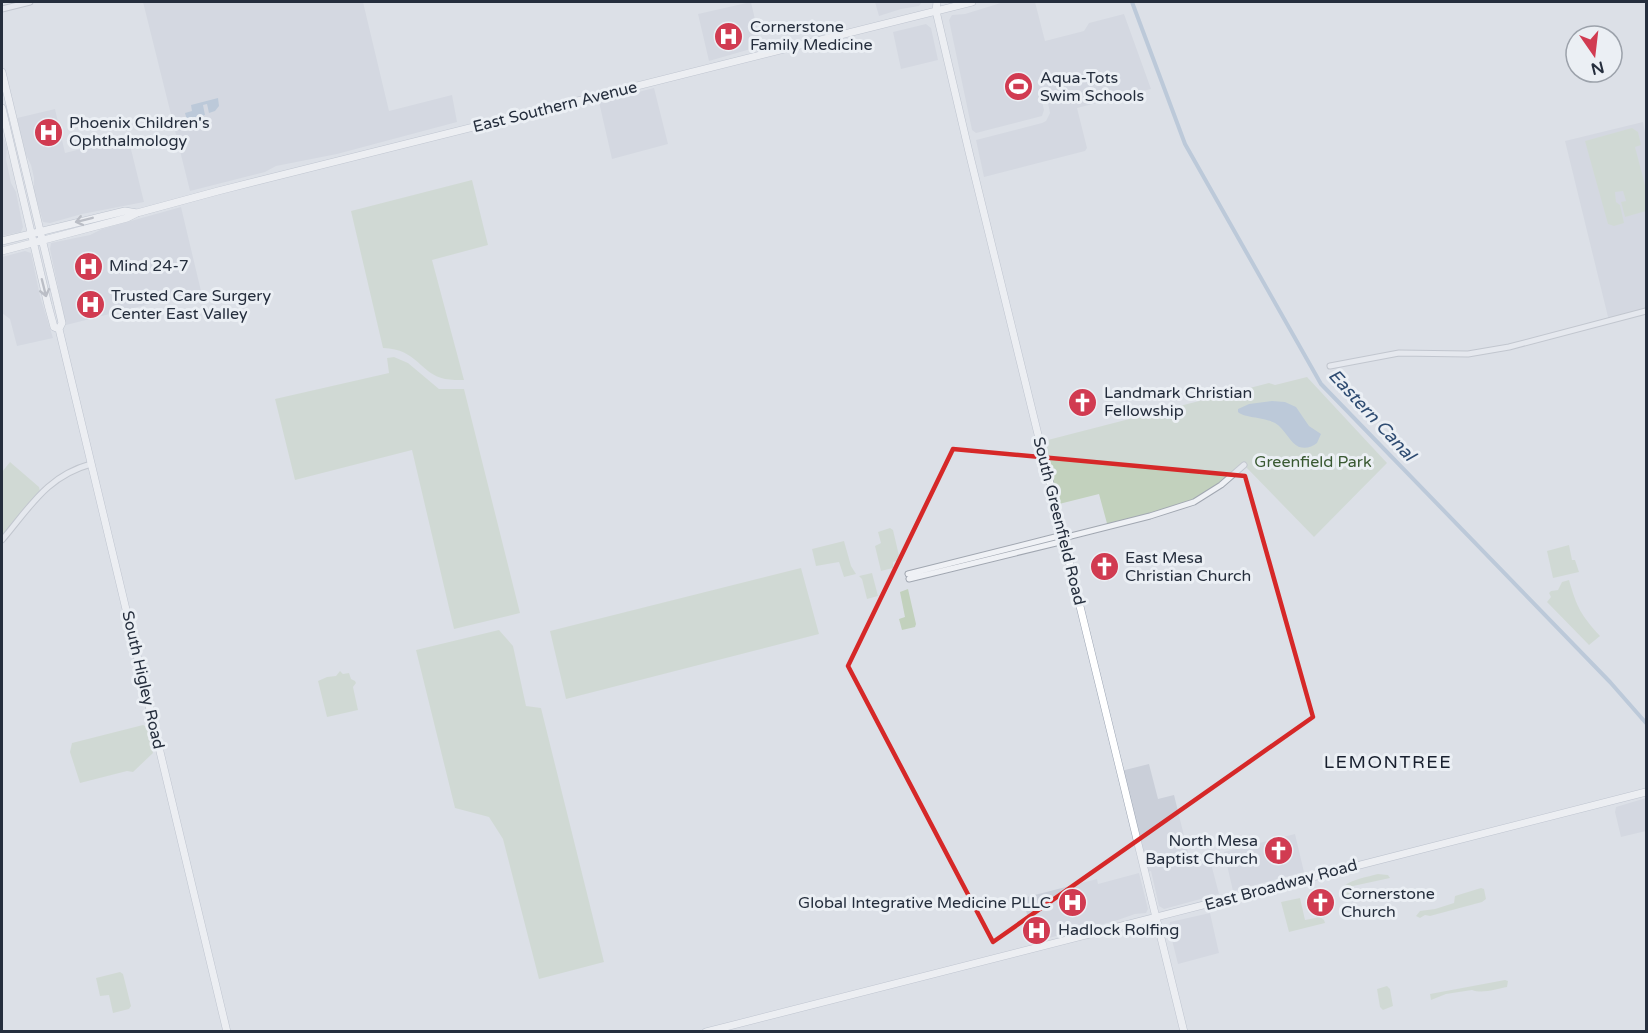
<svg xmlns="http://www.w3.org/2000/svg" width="1648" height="1033" font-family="'Varela Round',sans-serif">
<rect width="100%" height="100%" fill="#dce0e7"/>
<!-- built -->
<path fill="#cacfd9" d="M143,2H363L389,111L452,95L457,122L337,154L276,166L265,172L190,191Z
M751,2L761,46L709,61L698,14Z
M875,2H922L919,6L901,9L879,16Z
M1004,2H1035L1045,41L1084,31L1089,23L1124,14L1151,89L1077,108L1087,148L1085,151L984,177L976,140L1042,123L1046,121L1050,113L1045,88L1039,89L1044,110L1042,116L976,133L972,130L949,20L952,15L965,14Z
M926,24L931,28L938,60L901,69L893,32Z
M654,88L668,144L612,159L599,102Z
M55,109L65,153L128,137L144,202L82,214L50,223L43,222L34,191V178L31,165L25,153L17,118Z
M1643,122L1646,138V311L1609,321L1565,141Z
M2,133L7,148L6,159L11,183L16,192L23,227L21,232L2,236Z
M181,207L201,291L66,325L50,249L51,243L90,235L102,229Z
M25,251L31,253L40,296L53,338L17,346L10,319L2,313V257Z
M1149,764L1158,799L1174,795L1190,860L1209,856L1219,894L1164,909L1159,906L1151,871L1145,873L1121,771Z
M1646,798V831L1621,837L1615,812L1616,807Z
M1295,834L1304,872L1233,891L1224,852Z
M1139,873L1148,909L1146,913L1135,914L1115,921L1037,941L1033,939L1023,898L1097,879L1098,884Z
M1210,913L1219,953L1178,964L1169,928L1170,922Z"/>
<!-- green -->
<path fill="#c2d1bd" d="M1632,128L1638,132L1641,145L1635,147L1646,189V211L1625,217L1621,202L1626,201L1623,191L1615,192L1616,202L1620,205L1624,223L1614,226L1608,224L1585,141Z
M472,180L488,245L432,260L464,380C458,380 451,380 445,379C420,374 418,349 383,348L351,211Z
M394,357L408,363L439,389H464L520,613L454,629L412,450L295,480L275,399L389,373L387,358Z
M1307,377L1387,463L1314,537L1244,465L1194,502L1108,527L1099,494L1055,505L1040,442L1269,383L1275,385Z
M10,462L39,487L40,491L2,536V472Z
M890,528L893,530L900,560L893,562V568L881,571L875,546L881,543L878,532Z
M844,541L851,566L856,574L844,577L839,562L816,566L812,549Z
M1569,545L1572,560H1575L1579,572L1553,578L1547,551Z
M801,568L819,634L566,699L550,631Z
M872,573L878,596L867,599L862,579L859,576Z
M1569,580C1577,608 1581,615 1600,636L1589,645L1547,602L1551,597L1549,593L1551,591L1558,590L1562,582Z
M908,589L916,624L915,627L902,630L899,619L905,617L900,592Z
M499,630L513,646L526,706L541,708L604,962L539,979L503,839L489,817L455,808L416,650Z
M340,671L343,674L349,673L351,679L355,681L356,683L353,687L358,710L327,717L318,681L327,677L336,676Z
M143,725L147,727L153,753L133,772L127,771L80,783L70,752L72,743Z
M1378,874L1388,875L1390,878L1353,886L1352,890L1355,899L1345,901L1344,886C1353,879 1367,877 1378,874Z
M1481,888L1484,889L1486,899L1482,902L1430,916L1425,915L1420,918L1416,916L1420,911L1435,909L1454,903L1455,896Z
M1300,898L1305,920L1320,917L1324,920L1325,923L1289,932L1281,902Z
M120,972L123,974L131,1006L129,1009L113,1013L109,995L100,996L96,978Z
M1505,980L1508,981L1507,987C1497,989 1482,994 1472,990L1446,994L1431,1000L1430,994Z
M1387,986L1390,989L1393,1006L1383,1010L1380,1007L1377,989Z"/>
<!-- water -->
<path fill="#95aec8" d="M218,98L219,106L215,111L209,113L207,104L203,105L205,115L187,120L185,113L192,111L191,105Z
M1272,401L1285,402L1296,407L1309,426L1321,434L1317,443C1312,447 1306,449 1299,447C1290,443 1285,429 1275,423C1264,417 1244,418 1238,412V409L1249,404Z"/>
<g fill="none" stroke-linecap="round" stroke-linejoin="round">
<!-- canal -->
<path stroke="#95aec8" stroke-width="4" d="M1132,2L1185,144L1321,384L1610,682L1646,723"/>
<defs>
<path id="minor" d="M2,9L30,2
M1330,366L1399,353L1468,354L1509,347L1646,311
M2,540C30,507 47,476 91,464
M908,574L1055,537L1063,538
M909,579L1056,543L1063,538L1150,516L1194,502L1221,485L1244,465"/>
<path id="major" d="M937,2L936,11L969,152L1184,1032
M2,72L55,293L62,323L59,329
M2,108L48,305L54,327L59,329L65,354L227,1032
M2,241L125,211L137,213
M2,251L127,218L137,213L218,191L972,2
M706,1032L1646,792"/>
</defs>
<!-- minor casing -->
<use href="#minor" stroke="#a1a7b1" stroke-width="7"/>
<!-- major casing -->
<use href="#major" stroke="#9ba4b3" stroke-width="8"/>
<!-- minor -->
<use href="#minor" stroke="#eff1f5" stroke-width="5"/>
<!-- major -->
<use href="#major" stroke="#fff" stroke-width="7"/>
</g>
<!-- one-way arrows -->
<defs><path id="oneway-shaft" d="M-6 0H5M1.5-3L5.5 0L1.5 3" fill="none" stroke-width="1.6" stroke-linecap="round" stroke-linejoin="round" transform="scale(1.5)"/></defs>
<g stroke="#92969e">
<use href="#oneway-shaft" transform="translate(84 220) rotate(166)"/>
<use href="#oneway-shaft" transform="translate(44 288) rotate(76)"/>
</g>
<!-- marked area -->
<path d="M0 0H1648V1033H0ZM953,449L1245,476L1313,717L993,942L848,666Z" fill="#dce0e7" fill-opacity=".55" fill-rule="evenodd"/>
<path fill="none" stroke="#d62828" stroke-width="4.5" stroke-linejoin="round" d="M953,449L1245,476L1313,717L993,942L848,666Z"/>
<!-- icons -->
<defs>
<symbol id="hospital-disc" viewBox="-11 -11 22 22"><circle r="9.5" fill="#d13b51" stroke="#ebeff4"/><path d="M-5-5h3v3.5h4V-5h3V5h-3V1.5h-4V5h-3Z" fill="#fff"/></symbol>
<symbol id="stadium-disc" viewBox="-11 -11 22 22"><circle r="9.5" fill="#d13b51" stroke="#ebeff4"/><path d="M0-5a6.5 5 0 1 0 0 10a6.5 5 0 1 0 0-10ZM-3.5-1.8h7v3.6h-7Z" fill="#fff"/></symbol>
<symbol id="church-disc" viewBox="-11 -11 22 22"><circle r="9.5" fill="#d13b51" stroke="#ebeff4"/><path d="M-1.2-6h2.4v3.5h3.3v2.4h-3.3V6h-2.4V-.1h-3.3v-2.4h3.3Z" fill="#fff"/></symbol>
</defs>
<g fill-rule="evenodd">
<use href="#hospital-disc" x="712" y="20" width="33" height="33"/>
<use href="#stadium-disc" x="1002" y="70" width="33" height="33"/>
<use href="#hospital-disc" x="32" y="116" width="33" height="33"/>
<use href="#hospital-disc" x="72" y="250" width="33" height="33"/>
<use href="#hospital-disc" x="74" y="288" width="33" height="33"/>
<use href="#church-disc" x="1066" y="386" width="33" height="33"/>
<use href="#church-disc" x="1088" y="550" width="33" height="33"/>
<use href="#church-disc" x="1262" y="834" width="33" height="33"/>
<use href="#hospital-disc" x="1056" y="886" width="33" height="33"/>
<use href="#church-disc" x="1304" y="886" width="33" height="33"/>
<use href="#hospital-disc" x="1020" y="914" width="33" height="33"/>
</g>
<g text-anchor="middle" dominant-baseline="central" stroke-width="6" stroke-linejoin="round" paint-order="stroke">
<!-- poi labels -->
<g font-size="16" fill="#252e3d" stroke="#ebeff4" text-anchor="start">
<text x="750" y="27">Cornerstone<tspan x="750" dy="18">Family Medicine</tspan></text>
<text x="1040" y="78">Aqua-Tots<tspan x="1040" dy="18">Swim Schools</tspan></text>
<text x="69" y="123">Phoenix Children's<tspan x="69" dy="18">Ophthalmology</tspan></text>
<text x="109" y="266">Mind 24-7</text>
<text x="111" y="296">Trusted Care Surgery<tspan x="111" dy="18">Center East Valley</tspan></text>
<text x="1104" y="393">Landmark Christian<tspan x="1104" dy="18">Fellowship</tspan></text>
<text x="1125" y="558">East Mesa<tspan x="1125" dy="18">Christian Church</tspan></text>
<text x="1258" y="841" text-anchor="end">North Mesa<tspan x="1258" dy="18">Baptist Church</tspan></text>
<text x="1341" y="894">Cornerstone<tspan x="1341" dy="18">Church</tspan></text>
<text x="1051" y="903" text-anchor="end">Global Integrative Medicine PLLC</text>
<text x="1058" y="930">Hadlock Rolfing</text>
</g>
<!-- street labels -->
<g font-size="16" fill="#252e3d" stroke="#ebeff4">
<text transform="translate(555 107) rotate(-14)">East Southern Avenue</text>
<text transform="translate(1059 521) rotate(76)">South Greenfield Road</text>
<text transform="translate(143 680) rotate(77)">South Higley Road</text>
<text transform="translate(1281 885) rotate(-15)">East Broadway Road</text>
</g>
<!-- park labels -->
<g font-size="16" fill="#395932" stroke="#ebeff4">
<text x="1313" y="462">Greenfield Park</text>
</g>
<!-- water labels -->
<g font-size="18" font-style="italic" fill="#2f4c72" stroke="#ebeff4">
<text transform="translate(1372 415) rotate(47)">Eastern Canal</text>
</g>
<!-- neighbourhood labels -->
<g font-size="18" letter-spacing="1.5" fill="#181f2e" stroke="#ebeff4">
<text x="1388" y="762">LEMONTREE</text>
</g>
</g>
<!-- border -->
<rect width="1648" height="1033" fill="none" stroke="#252e3d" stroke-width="6"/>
<!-- north arrow -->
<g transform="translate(1594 54) rotate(166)"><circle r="28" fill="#ebeff4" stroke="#9ca2ab" stroke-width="1.5"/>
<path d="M0-4.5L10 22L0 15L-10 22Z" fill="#d13b51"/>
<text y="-9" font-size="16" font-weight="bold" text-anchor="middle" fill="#252e3d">N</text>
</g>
</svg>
